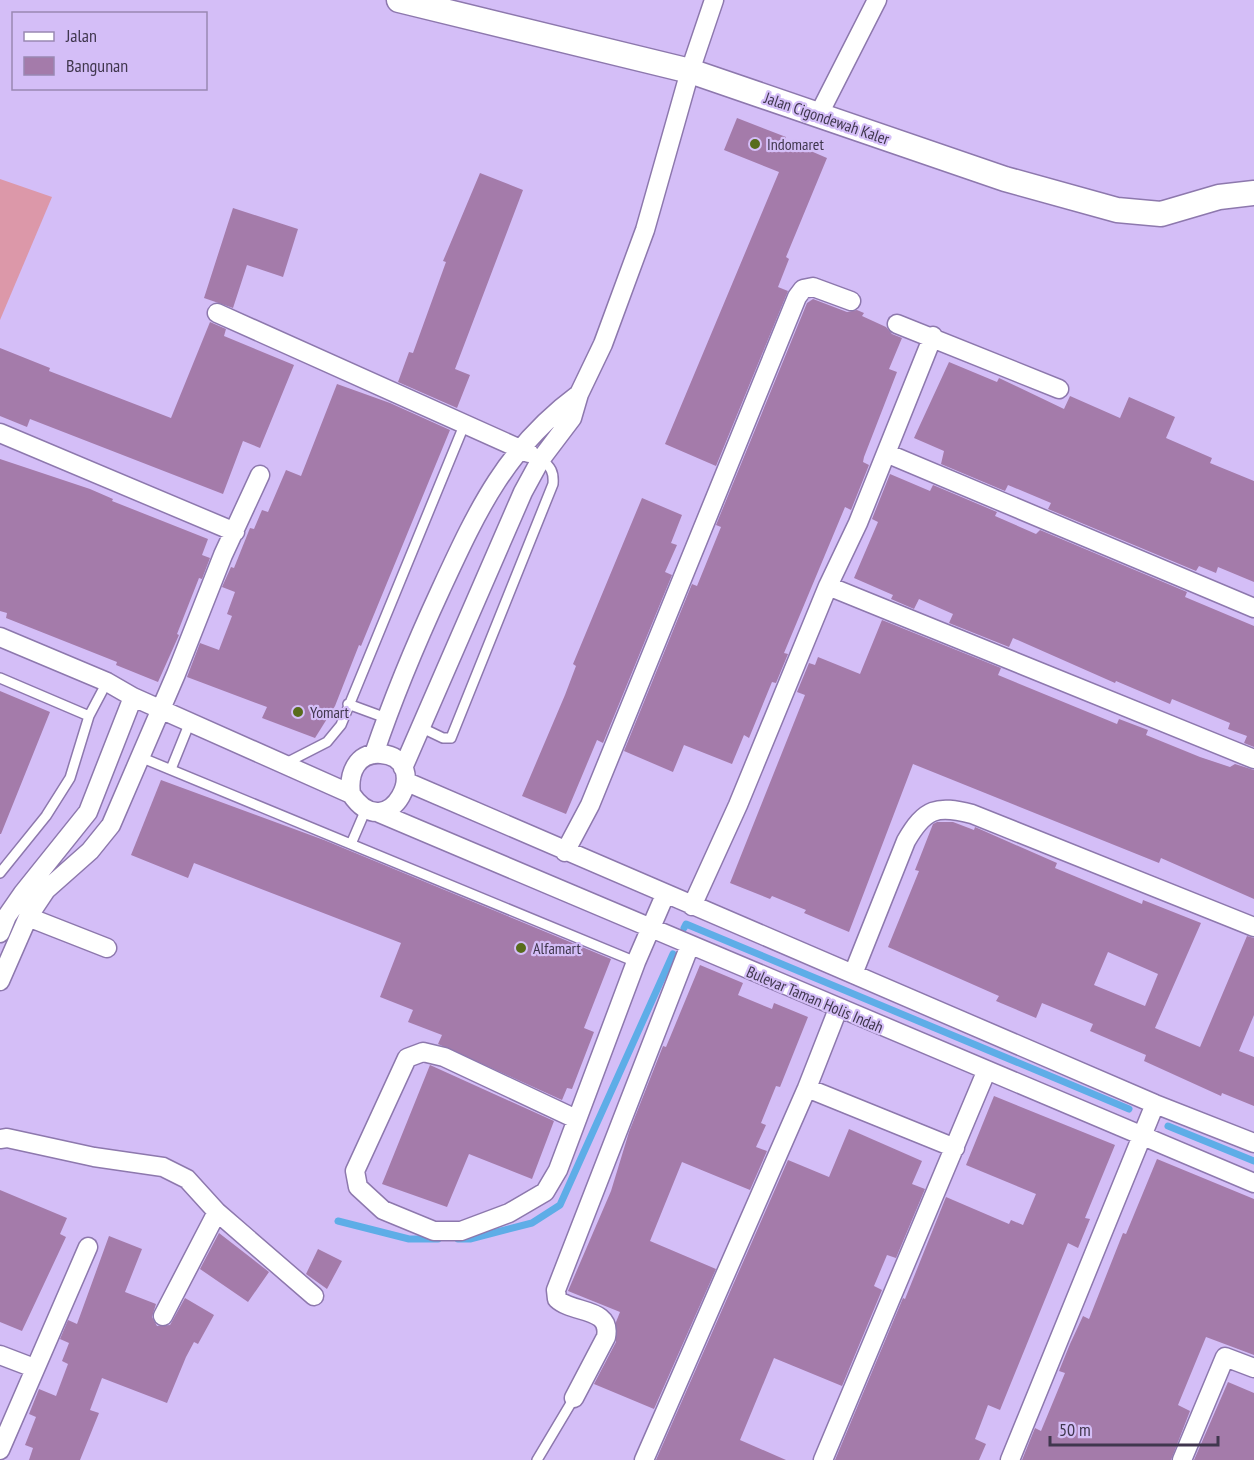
<svg xmlns="http://www.w3.org/2000/svg" width="1254" height="1460" font-family="'PT Sans Narrow',sans-serif">
<rect width="100%" height="100%" fill="#d4bef7"/>
<!-- green -->
<path fill="#dc98a9" d="M0,179L52,197L0,320Z"/>
<g fill="none" stroke-linecap="round" stroke-linejoin="round">
<!-- stream -->
<path stroke="#5eade7" stroke-width="7" d="M684,928L686,924L1129,1109
M1168,1126L1254,1161
M338,1221L409,1239H438
M458,1239H470L532,1223L560,1205L673,954"/>
</g>
<!-- building -->
<path fill="#a47baa" fill-rule="evenodd" d="M737,118L786,137L785,140L827,158L786,257L789,259L778,287L788,291L716,466L665,444L779,172L724,150Z
M480,173L523,190L455,369L470,375L457,408L398,382L409,352L413,353L446,262L443,261Z
M233,208L298,229L283,277L247,265L233,308L204,298Z
M813,299L847,312L857,310L864,313L862,316L886,327L892,334L902,338L889,369L897,372L864,457L863,462L869,465L851,510L845,507L784,653L788,654L776,683L772,682L749,738L744,735L732,764L684,745L673,772L624,751L692,584L697,586L721,527L716,525L807,303Z
M210,322L226,329L224,336L294,365L260,448L243,441L223,494L30,419L27,427L0,416V348L50,368L49,371L171,418Z
M949,362L997,382L999,378L1064,409L1070,396L1120,418L1129,397L1175,417L1166,438L1212,458L1210,463L1254,481V582L1218,567L1216,573L1199,566L1196,571L1048,509L1051,503L1008,485L1005,491L941,464L944,451L914,438Z
M337,384L390,403L450,430L361,646L359,645L335,706L315,738L262,718L267,707L187,677L200,643L219,650L232,616L227,614L235,592L222,587L231,567L234,568L250,528L254,529L262,510L268,512L286,470L301,476Z
M0,459L90,489L113,499L112,501L208,539L202,555L210,558L202,579L199,578L177,634L179,635L158,682L116,665L117,662L6,618L7,613L0,611Z
M890,474L930,491L933,485L997,512L995,516L1036,534L1040,530L1187,592L1185,597L1254,626V747L1244,743L1247,736L1228,729L1230,723L1172,699L1170,704L1116,681L1115,683L1013,638L1009,647L949,623L953,614L919,599L914,609L891,599L893,595L854,578L878,522L872,519Z
M642,498L682,515L671,543L677,545L665,572L672,575L603,743L597,740L566,814L522,796L565,695L576,666L573,664Z
M882,620L1001,668L998,675L1117,724L1119,719L1148,730L1146,735L1200,757L1230,767L1235,764L1254,770V899L1161,858L1159,863L913,764L849,932L804,913L806,910L772,896L770,899L730,883L805,695L797,692L809,663L815,665L818,657L860,674Z
M0,691L50,712L1,834H0Z
M161,780L324,840L611,959L584,1028L594,1032L572,1089L567,1088L562,1100L438,1044L442,1035L408,1022L413,1010L380,997L401,943L194,863L188,878L131,855Z
M937,822H953L974,830L975,827L1057,863L1055,868L1142,904L1143,900L1201,923L1155,1028L1200,1047L1247,936L1254,938V1015L1239,1051L1254,1057V1106L1222,1093L1221,1096L1144,1061L1146,1055L1090,1031L1093,1024L1042,1003L1036,1018L996,1001L999,996L888,947L919,871L915,870L933,824ZM1108,952L1158,974L1145,1006L1094,985Z
M700,965L743,983L738,995L772,1009L774,1003L808,1017L780,1087L776,1086L761,1123L766,1125L756,1147L767,1151L750,1190L682,1162L650,1241L716,1269L654,1409L594,1384L616,1342V1322L620,1312L568,1291L611,1191L629,1132L663,1046L666,1047Z
M430,1065L554,1121L532,1179L469,1154L447,1207L382,1184Z
M994,1096L1115,1145L1085,1218L1090,1219L1078,1248L1068,1243L1000,1410L988,1405L975,1439L986,1444L979,1460H835L903,1298L905,1299L946,1197L1009,1224L1011,1220L1023,1225L1036,1194L966,1165Z
M849,1129L922,1161L912,1184L925,1189L896,1258L887,1255L874,1286L882,1290L842,1386L774,1358L740,1440L786,1460H656L788,1160L829,1177Z
M1157,1159L1254,1199V1355L1206,1337L1178,1405L1190,1411L1171,1460H1022L1035,1428L1041,1431L1065,1373L1059,1371L1070,1344L1083,1316L1089,1319L1123,1233L1126,1234Z
M0,1190L67,1218L60,1234L66,1237L22,1331L0,1322Z
M219,1233L269,1272L248,1302L200,1269Z
M109,1236L142,1249L125,1292L156,1304L152,1317L157,1326L170,1325L185,1298L214,1315L198,1344L194,1342L186,1357L167,1403L102,1378L90,1410L99,1413L80,1460H29L33,1448L25,1445L36,1417L29,1414L39,1389L56,1396L68,1364L62,1361L69,1343L60,1339L68,1320L77,1324Z
M318,1249L342,1261L327,1289L306,1274Z
M1228,1382L1254,1393V1460H1194Z"/>
<g fill="none" stroke-linecap="round" stroke-linejoin="round">
<defs>
<path id="lane" d="M0,678L89,716
M348,704L386,718
M420,727L443,738H451L553,484C554,472 551,467 541,459
M140,757L636,962
M284,764L327,742L341,725L465,423
M171,769L190,722
M351,844L366,809
M0,873L46,816L70,778L89,716L107,682
M537,1460L574,1398"/>
<path id="street" d="M819,114L877,0
M217,313L529,453
M897,324L1059,389
M0,433L235,532
M886,453L1254,608
M828,586L1254,759
M0,637L107,682L133,697L351,794C389,850 435,758 381,754C357,752 348,773 351,794
M374,754C393,698 416,643 441,589C478,509 506,448 579,394
M403,768L523,492L541,459L572,418L579,394L603,344L645,230L690,71L714,0
M407,782L1155,1104L1254,1143
M377,812L1254,1183
M565,852L590,805L797,297L803,289L813,287L851,301
M692,906L738,805L828,586L858,523L933,336
M28,917L107,948
M0,933L7,916L23,893L88,812L133,697
M853,974L906,841C925,808 937,805 972,814L1254,927
M0,981L28,917L46,890L90,851L111,825L176,674L223,555L260,475
M807,1088L955,1148
M576,1119L444,1057L423,1052L407,1058L355,1171L358,1187L383,1210L434,1231H461L509,1213L545,1192L558,1170L636,962L665,895
M0,1139L7,1138L94,1157L163,1167L187,1179L217,1212L314,1296
M163,1316L217,1212
M0,1355L34,1368
M574,1398L606,1337C612,1307 573,1314 557,1299L556,1290L690,945
M0,1450L88,1247
M644,1460L807,1088L838,1009
M823,1460L986,1072
M1010,1460L1155,1104
M1182,1460L1225,1357L1254,1368"/>
<path id="secondary" d="M399,0L690,71L1005,179L1117,210L1161,214L1219,197L1254,193"/>
</defs>
<!-- lane casing -->
<use href="#lane" stroke="#8d78ad" stroke-width="12"/>
<!-- street casing -->
<use href="#street" stroke="#8d78ad" stroke-width="21"/>
<!-- secondary casing -->
<use href="#secondary" stroke="#8d78ad" stroke-width="27"/>
<!-- lane -->
<use href="#lane" stroke="#fff" stroke-width="9"/>
<!-- street -->
<use href="#street" stroke="#fff" stroke-width="18"/>
<!-- secondary -->
<use href="#secondary" stroke="#fff" stroke-width="24"/>
</g>
<!-- markers -->
<g fill="#586c1b" stroke="#d4bef7" stroke-width="2">
<circle cx="755" cy="144" r="6"/>
<circle cx="298" cy="712" r="6"/>
<circle cx="521" cy="948" r="6"/>
</g>
<g text-anchor="middle" dominant-baseline="central" stroke-width="4.5" stroke-linejoin="round" paint-order="stroke">
<!-- street labels -->
<g font-size="16" fill="#40374e" stroke="#d4bef7">
<text transform="translate(827 118) rotate(19)">Jalan Cigondewah Kaler</text>
<text transform="translate(815 999) rotate(23)">Bulevar Taman Holis Indah</text>
</g>
<!-- poi labels -->
<g font-size="16" fill="#40374e" stroke="#d4bef7" text-anchor="start">
<text x="767" y="144">Indomaret</text>
<text x="310" y="712">Yomart</text>
<text x="533" y="948">Alfamart</text>
</g>
</g>
<!-- legend -->
<rect x="12" y="12" width="195" height="78" fill="#d4bef7" stroke="#9988b3" stroke-width="1.5"/>
<rect x="24" y="32" width="30" height="9" fill="#ffffff" stroke="#9988b3" stroke-width="1.5"/>
<text x="66" y="42" font-size="18" fill="#40374e">Jalan</text>
<rect x="24" y="57" width="30" height="18" fill="#a47baa" stroke="#9988b3" stroke-width="1.5"/>
<text x="66" y="72" font-size="18" fill="#40374e">Bangunan</text>
<!-- scale -->
<path d="M1050 1436v9h168v-9" fill="none" stroke="#40374e" stroke-width="3"/>
<text x="1059" y="1436" font-size="18" fill="#40374e" stroke="#d4bef7" stroke-width="4.5" paint-order="stroke">50 m</text>
</svg>
